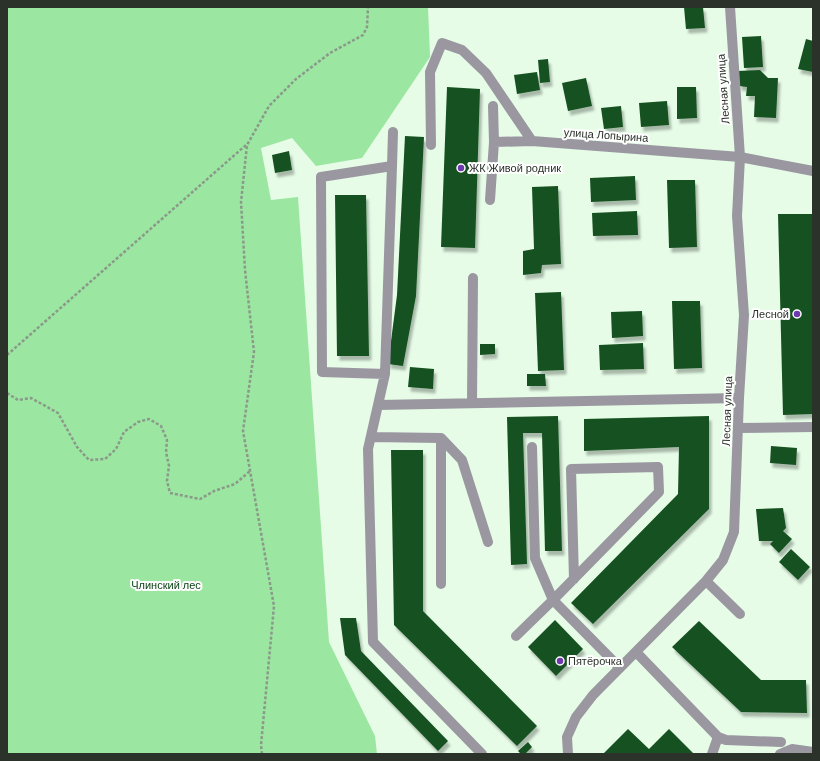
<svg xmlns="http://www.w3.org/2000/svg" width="820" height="761" font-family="'DM Sans',sans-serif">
<defs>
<filter id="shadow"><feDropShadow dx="2.5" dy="4.5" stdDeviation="1" flood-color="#0004"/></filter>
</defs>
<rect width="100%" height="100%" fill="#e6fce7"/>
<!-- green -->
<path fill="#9be6a0" d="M7,7H428L430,57L362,158L316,166L292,138L261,148L271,200L298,197L329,642L375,736L377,754H7Z"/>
<!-- building -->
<path fill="#175120" filter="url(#shadow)" d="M684,7H703L705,28L686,29Z
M761,36L763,67L744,68L742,37Z
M806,39L813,41V72L798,69Z
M548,59L550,82L540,83L538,60Z
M760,70L768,78H778L776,118L754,117L755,96H746L747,87L739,86L738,71Z
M537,72L540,90L517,94L514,75Z
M586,78L592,106L568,111L562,83Z
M447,87L480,89L475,248L441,247Z
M677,87H696L697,118L677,119Z
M667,101L669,125L641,127L639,103Z
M621,106L623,127L604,129L601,108Z
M405,136L424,137L416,296L403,366L388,364L397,295Z
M289,151L292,170L275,173L272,155Z
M635,176L636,200L591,202L590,178Z
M667,180H695L697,247L669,248Z
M558,186L561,264L542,265L541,273L523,275V251L534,249L532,187Z
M335,195H366L369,356H337Z
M637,211L638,235L593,236L592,213Z
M778,214H813V414L783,415Z
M561,292L564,370L538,371L535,293Z
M672,301H700L702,368L674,369Z
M642,311L643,336L612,338L611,312Z
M643,343L644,369L600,370L599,345Z
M480,344H495V354L480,355Z
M410,367L434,369L433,389L408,387Z
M527,374H545L546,386H527Z
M558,416L562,551H545L542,433H523L527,564L511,565L507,417Z
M709,416V509L593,624L571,603L678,494L679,447L584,451V419Z
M771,446L797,448L796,465L770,463Z
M391,450H423V611L537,726L517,746L394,625Z
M783,508L786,528L773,541H759L756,509Z
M783,531L792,539L779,553L770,544Z
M791,549L810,567L798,580L779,562Z
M340,618H356L361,651L448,741L438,751L345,655Z
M555,620L583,649L556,676L528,647Z
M699,621L761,680H806L807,713L741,712L672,647Z
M628,729L649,749L669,729L694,754H603Z
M528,742L532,747L525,754H521L518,751Z"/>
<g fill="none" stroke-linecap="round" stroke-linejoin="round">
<!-- path -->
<path stroke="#8a998a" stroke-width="2.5" stroke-dasharray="3 2" stroke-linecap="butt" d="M7,355L246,145
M7,393L18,400L31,398L58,413L77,447L89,460L105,459L116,449L124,432L138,422L149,419L161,426L167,440L166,452L169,466L167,481L170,493L200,499L214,491L235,484L250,471
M262,754L261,745L274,606L243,431L254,352L245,270L241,202L247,145L269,106L296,79L330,53L363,35L367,27L368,7"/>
<!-- minor -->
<path stroke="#9a97a1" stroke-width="10" d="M493,106L494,142
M431,145L430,72L442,43L462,50L486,73L532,141L740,157L813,171
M392,166L393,132
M490,200L494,142L532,141
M385,374L322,372L321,177L392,166L385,374L368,449L373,642L482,754
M472,403L473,278
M378,405L739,398
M738,428L813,427
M371,437L441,438L462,460L488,542
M441,438V584
M574,579L571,469L658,467L659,492L553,600L620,668
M706,581L740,614
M516,636L553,600L535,558L532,447
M636,652L718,737L726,740L781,742
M568,754L567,737L576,717L593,695L706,581L723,560L734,532L739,398L744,315L737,216L740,157L730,7
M712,754L718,737
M780,754L792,749L813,752"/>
</g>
<!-- markers -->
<g fill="#6e38af" stroke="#fff" stroke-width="1.5">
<circle cx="461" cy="168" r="4"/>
<circle cx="797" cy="314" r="4"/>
<circle cx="560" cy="661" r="4"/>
</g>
<g text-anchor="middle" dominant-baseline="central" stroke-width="4" stroke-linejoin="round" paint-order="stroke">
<!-- street labels -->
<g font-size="11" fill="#2a322a" stroke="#fff">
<text transform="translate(723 89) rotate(-94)">Лесная улица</text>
<text transform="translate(606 135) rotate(4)">улица Лопырина</text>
<text transform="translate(727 411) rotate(-88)">Лесная улица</text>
</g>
<!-- poi labels -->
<g font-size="11" fill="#2a322a" stroke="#fff" text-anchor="start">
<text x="469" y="168">ЖК Живой родник</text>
<text x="789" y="314" text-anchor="end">Лесной</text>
<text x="568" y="661">Пятёрочка</text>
</g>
<!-- park labels -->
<g font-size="11" fill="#0d4417" stroke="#fff">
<text x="166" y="585">Члинский лес</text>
</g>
</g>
<!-- border -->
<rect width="820" height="761" fill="none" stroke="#2a322a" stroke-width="16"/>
</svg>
